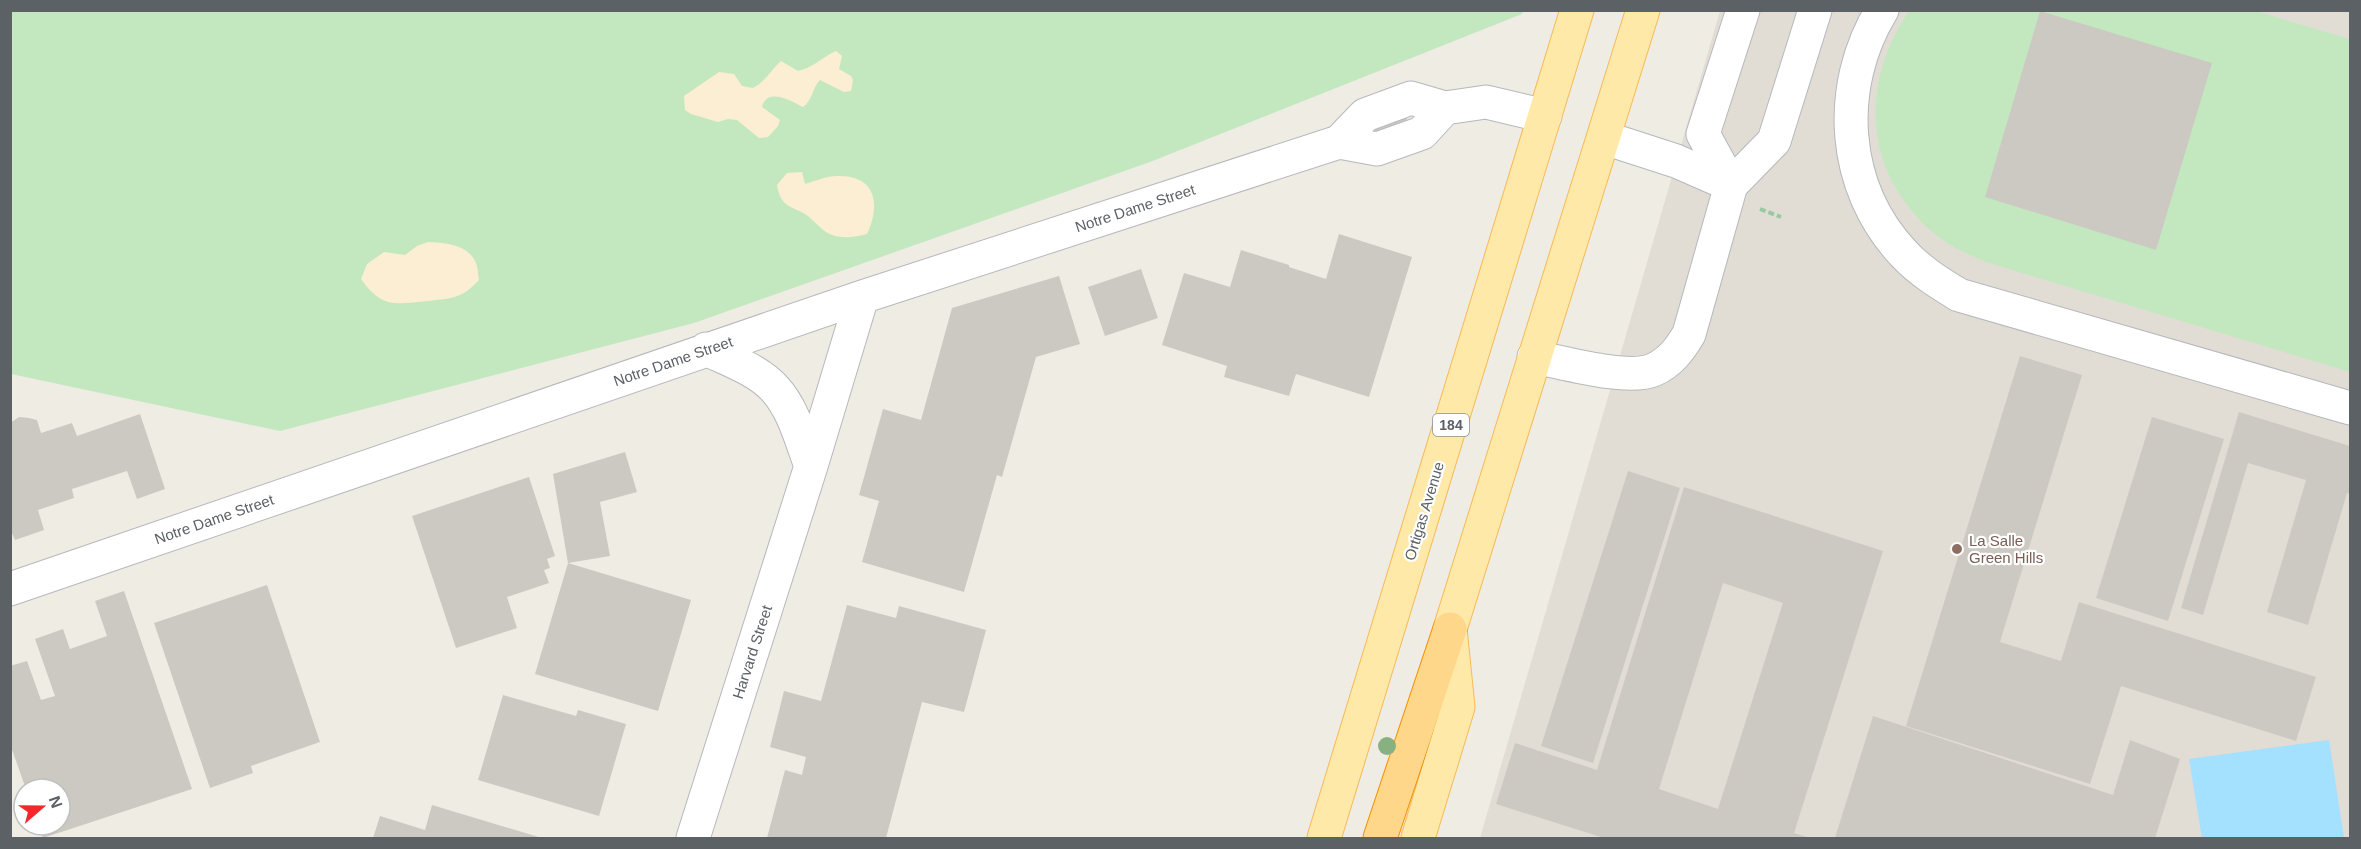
<svg xmlns="http://www.w3.org/2000/svg" width="2361" height="849" font-family="Arial,sans-serif">
<rect width="100%" height="100%" fill="#efece4"/>
<!-- education -->
<path fill="#e1ddd5" d="M1720,11H2350V838H1480Z"/>
<!-- green -->
<path fill="#c3e8bf" d="M11,11H1523L1522,14L1150,162L694,323L280,431L11,374Z
M1909,11H2256L2350,39V372L1986,262C1966,253 1946,245 1930,230C1863,169 1860,83 1909,11Z"/>
<!-- sand -->
<path fill="#fceed2" d="M836,51L842,56L839,69L851,76L853,80L851,91L844,92L820,80C812,88 813,100 803,107C791,101 767,87 762,107L780,120L778,126L768,137L759,138L737,120L728,119L718,122L691,114L685,110L684,96L719,72L734,74L742,86L753,88C765,82 771,70 781,61L798,71C817,66 820,58 836,51Z
M802,172L805,184C815,181 827,176 837,176C876,175 881,204 867,234C852,238 834,240 822,229C817,225 813,220 808,216C792,205 781,209 777,185L787,173Z
M428,242C444,243 467,244 475,261C478,266 478,275 479,280C461,299 453,298 428,301C396,304 382,309 361,279L367,264L384,252L405,255L417,246Z"/>
<!-- water -->
<path fill="#a4e0ff" d="M2329,740L2344,838H2202L2189,759Z"/>
<!-- building -->
<path fill="#ccc9c3" fill-rule="evenodd" d="M2040,11L2212,63L2156,250L1985,197Z
M1403,109L1410,128L1379,139L1371,121Z
M1339,234L1412,257L1369,397L1296,374L1289,396L1224,377L1227,366L1162,345L1184,273L1230,287L1241,250L1289,265V267L1326,279Z
M1141,269L1158,318L1105,336L1088,287Z
M1059,276L1080,344L1036,357L1002,477L997,475L964,592L862,562L879,501L859,495L883,409L921,420L952,308Z
M2020,356L2082,375L2000,642L2061,661L2079,602L2316,677L2296,741L2121,686L2090,784L1906,726Z
M2239,412L2350,446V494L2347,493L2308,625L2267,612L2306,480L2248,463L2203,615L2181,608Z
M140,414L165,489L137,499L127,471L72,489L74,498L38,510L44,530L15,540L10,529V423L19,417L29,418L37,420L41,433L72,423L77,436Z
M2152,417L2224,439L2168,621L2096,598Z
M625,452L637,492L600,502L610,556L568,563L553,474Z
M1628,471L1680,488L1593,763L1541,746Z
M529,477L555,556L547,559L550,568L544,570L549,583L507,597L517,628L456,648L412,516Z
M1684,487L1883,551L1794,833L1810,838H1604L1496,804L1515,743L1597,770ZM1723,583L1783,603L1718,809L1659,789Z
M568,563L691,600L658,711L535,674Z
M267,585L320,742L251,766L253,773L210,788L154,623Z
M124,591L192,789L43,838L38,825H60V789H26L10,744V666L27,661L41,700L55,696L35,639L63,629L70,649L107,636L95,601Z
M847,605L896,618L899,606L986,630L964,712L922,702L886,838H767L785,770L802,775L806,757L770,747L784,691L821,701Z
M503,695L576,716L578,710L626,724L599,816L478,780Z
M1873,716L2113,795L2130,740L2180,759L2155,838H1835Z
M432,805L542,838H373L380,816L425,830Z"/>
<g fill="none" stroke-linecap="round" stroke-linejoin="round">
<defs>
<path id="minor" d="M1882,10C1835,87 1841,187 1904,254C1920,271 1939,283 1959,295L2350,408
M1605,138L1676,161L1731,185
M1339,142L1365,115L1411,98L1445,108L1486,102L1545,116
M1731,185L1703,134L1743,10
M706,349C729,360 758,370 775,389C794,410 801,440 811,466
M1534,357C1562,362 1627,381 1653,370C1670,363 1680,349 1689,334L1731,185L1774,141L1815,10
M10,589L862,297L1339,142L1377,149L1422,133L1445,108
M693,838L811,466L862,297"/>
<path id="major" d="M1324,838L1577,10
M1418,838L1458,707L1450,629L1643,10"/>
<path id="highway" d="M1380,838L1450,629"/>
</defs>
<!-- minor casing -->
<use href="#minor" stroke="#b5b8bc" stroke-width="35"/>
<!-- major casing -->
<use href="#major" stroke="#f7ba55" stroke-width="35"/>
<!-- highway casing -->
<use href="#highway" stroke="#f39000" stroke-width="35"/>
<!-- path -->
<path stroke="#98c9a1" stroke-width="4" stroke-dasharray="6 3" stroke-linecap="butt" d="M1760,209L1781,217"/>
<!-- minor -->
<use href="#minor" stroke="#fff" stroke-width="33"/>
<!-- major -->
<use href="#major" stroke="#ffe9a9" stroke-width="33"/>
<!-- highway -->
<use href="#highway" stroke="#ffd78b" stroke-width="33"/>
</g>
<!-- trees -->
<circle fill="#88b181" cx="1387" cy="746" r="9"/>
<!-- markers -->
<circle fill="#8d6e63" stroke="#fff" stroke-width="2" cx="1957" cy="549" r="6"/>
<g text-anchor="middle" dominant-baseline="central" stroke-width="4.5" stroke-linejoin="round" paint-order="stroke">
<!-- shield labels -->
<rect fill="#fff" stroke="#8d9093" stroke-width="1.5" x="1433" y="414" width="36" height="22" rx="4.5"/>
<g font-size="14" font-weight="bold" fill="#5c6165">
<text x="1451" y="425">184</text>
</g>
<!-- street labels -->
<g font-size="15" fill="#5c6165" stroke="#fff">
<text transform="translate(1135 208) rotate(-18)">Notre Dame Street</text>
<text transform="translate(673 361) rotate(-19)">Notre Dame Street</text>
<text transform="translate(1424 511) rotate(-73)">Ortigas Avenue</text>
<text transform="translate(214 519) rotate(-19)">Notre Dame Street</text>
<text transform="translate(752 652) rotate(-72)">Harvard Street</text>
</g>
<!-- education labels -->
<g font-size="15" fill="#785e54" stroke="#fff" text-anchor="start">
<text x="1969" y="540">La Salle<tspan x="1969" dy="17">Green Hills</tspan></text>
</g>
</g>
<!-- border -->
<rect width="2361" height="849" fill="none" stroke="#5c6165" stroke-width="24"/>
<!-- north arrow -->
<g transform="translate(42 807) rotate(70)"><circle r="28" fill="#ffffff" stroke="#bec0c1" stroke-width="1.5"/>
<path d="M0-4.5L10 22L0 15L-10 22Z" fill="#f1292c"/>
<text y="-9" font-size="16" font-weight="bold" text-anchor="middle" fill="#5c6165">N</text>
</g>
</svg>
